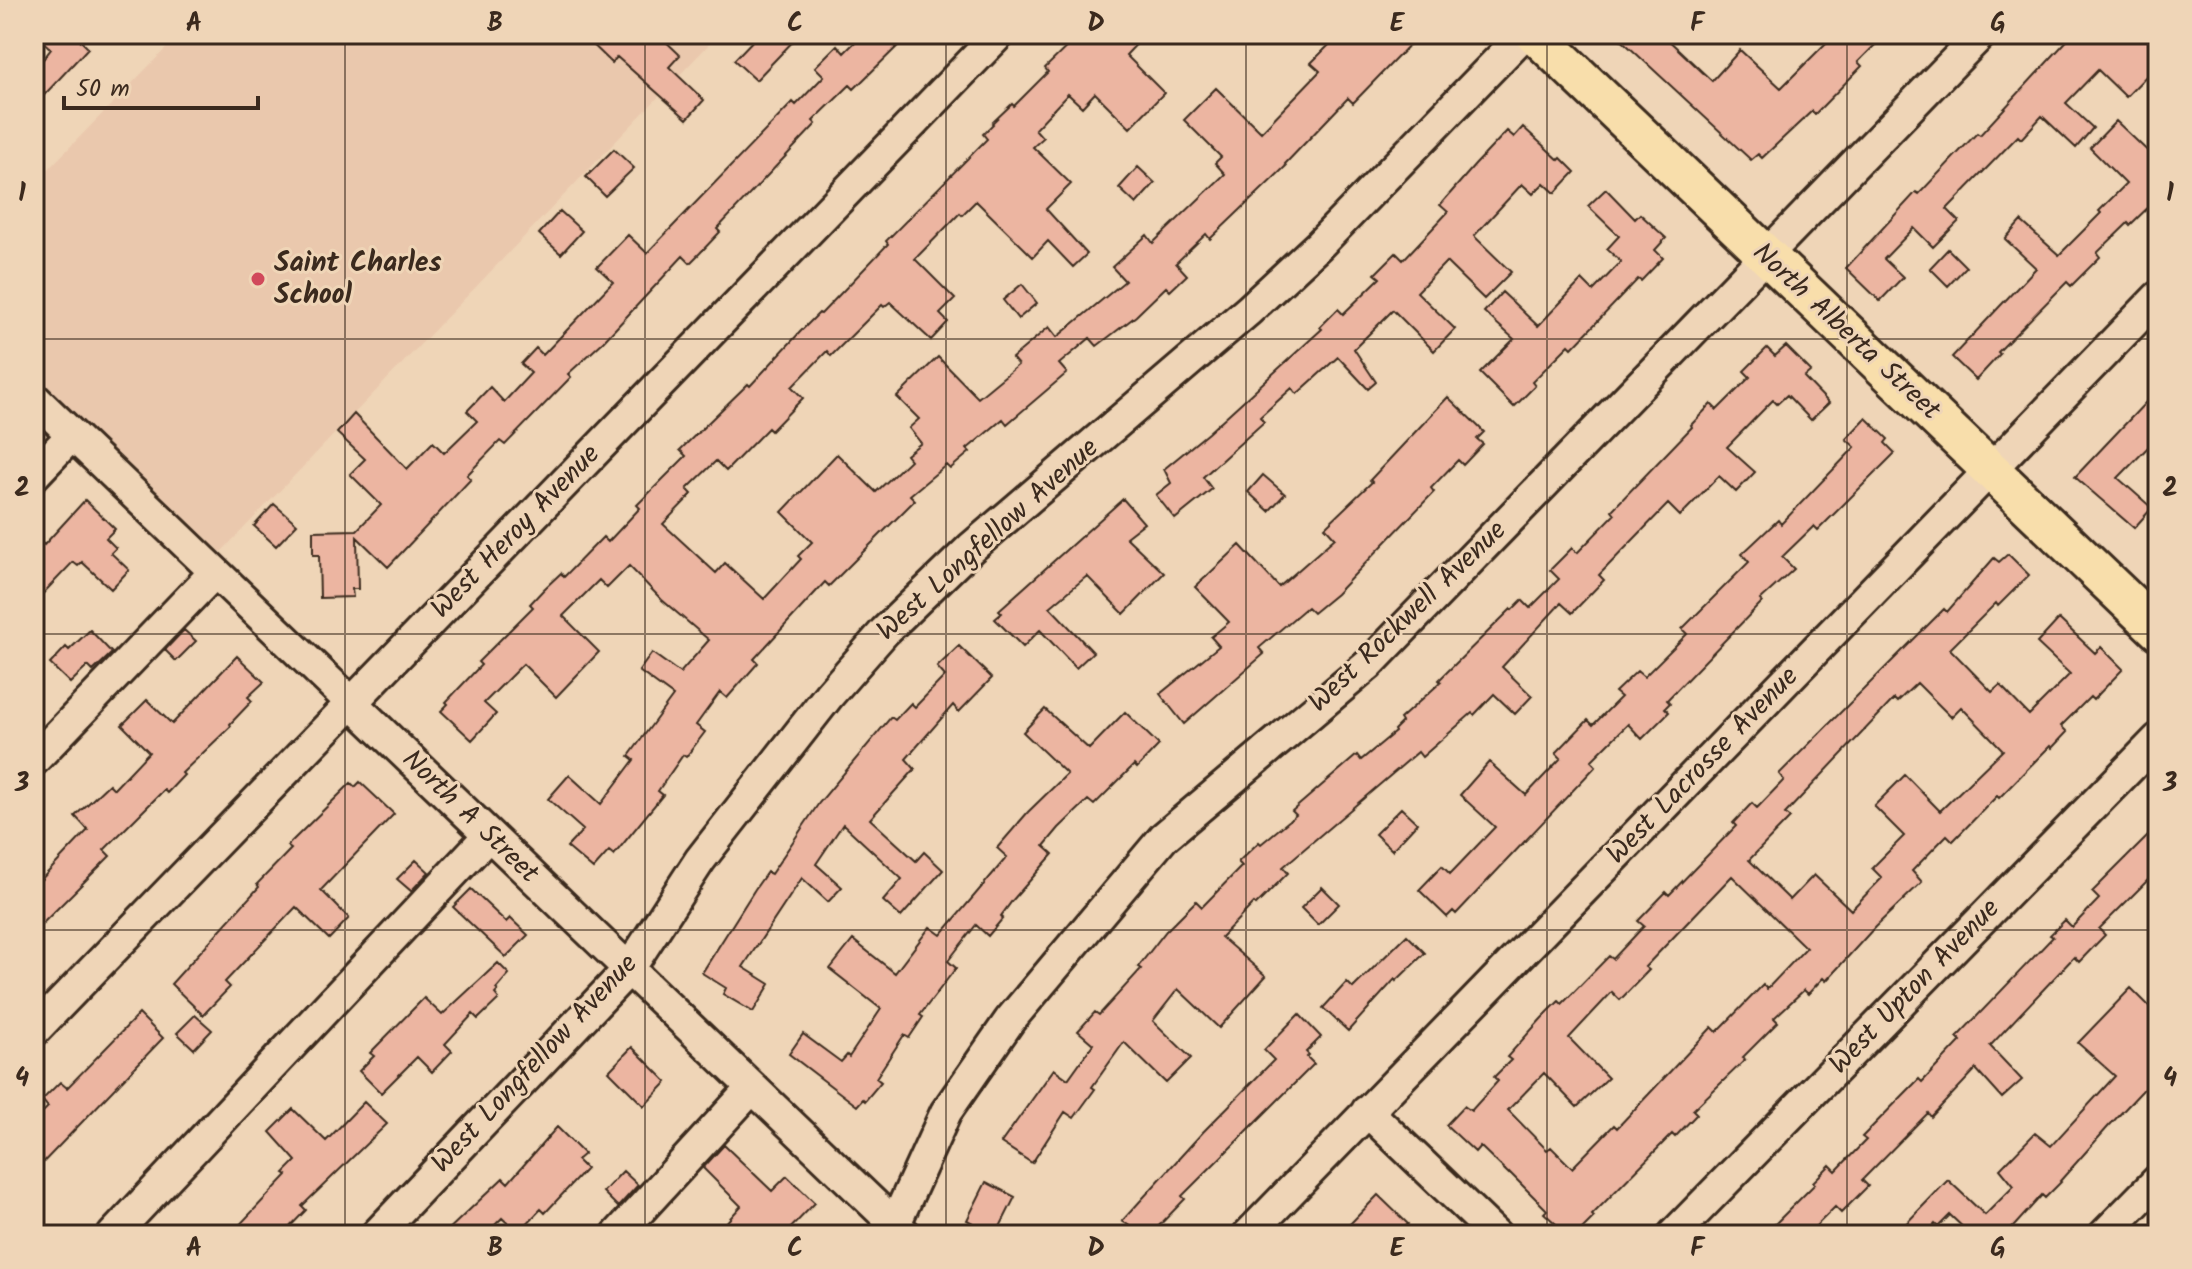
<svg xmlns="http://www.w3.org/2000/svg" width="2192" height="1269" font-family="Kalam,sans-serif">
<rect width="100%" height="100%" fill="#efd5b7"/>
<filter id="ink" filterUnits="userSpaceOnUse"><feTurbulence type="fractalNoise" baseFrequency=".0125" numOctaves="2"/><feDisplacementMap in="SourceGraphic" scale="16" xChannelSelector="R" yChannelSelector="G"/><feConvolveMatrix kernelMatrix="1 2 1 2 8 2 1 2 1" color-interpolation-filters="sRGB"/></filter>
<g filter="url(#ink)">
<!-- built -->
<path fill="#eac8ad" d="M180,34H719L221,552L34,374V184Z"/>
<!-- building -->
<path fill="#ecb5a1" stroke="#3b2a1e" stroke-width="2" fill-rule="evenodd" d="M35,34H74L88,48L34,106V71L51,49Z
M582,34H658L680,55L669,67L704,100L687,119L617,57L612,63Z
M759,34H800L756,80L734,60Z
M863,34H910L854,89L850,85L813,121L816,124L717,229L720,232L700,253L690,263L683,256L603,342L568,374L571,377L505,445L500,441L467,475L471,479L388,567L357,537L358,589H352L353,597L320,598L319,555H313V531L357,530L381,505L350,474L365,459L337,433L354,414L407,469L433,442L444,453L477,421L467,411L490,387L504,402L531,373L521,364L536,348L543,355L611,284L613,282L597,267L628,235L647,253L793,102L796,105L824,76L815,67L837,45L844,53Z
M1080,34H1146L1126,55L1164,93L1130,128L1095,93L1082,107L1068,94L1035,129L1043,138L1033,147L1071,184L1046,209L1087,254L1073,267L1048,241L1033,257L976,201L962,215L960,213L915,259L955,299L940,314L948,322L931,340L890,302L884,307L882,305L831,356L827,351L792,387L803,398L771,431L768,428L726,471L716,461L687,489L692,494L663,524L716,573L725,563L764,599L801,559L798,556L812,542L782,512L837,454L876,492L910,460L906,455L921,443L909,428L919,419L897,397L938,357L978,398L1018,365L1012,358L1049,327L1057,337L1125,281L1112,267L1147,235L1153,243L1225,174L1215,163L1221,157L1184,120L1216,88L1261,132L1320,71L1311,63L1340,34H1420L1353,103L1348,98L1285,164L1286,166L1210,239L1206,234L1176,263L1187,275L1170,291L1166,287L1136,316L1097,346L1090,338L1059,364L1067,373L1007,424L1003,419L967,449L970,452L950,469L946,465L910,495L915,500L829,586L825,582L754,659L758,663L727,698L720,692L696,725L705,732L686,757L683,755L658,791L663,795L614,855L609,851L593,869L567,847L583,830L548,799L569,775L601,804L634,760L629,756L673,696L639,671L652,653L680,673L709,640L662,600L629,566L607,588L599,580L563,616L599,652L556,697L523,664L484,703L496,714L472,740L441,711L448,704L446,702L481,665L478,662L533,607L530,604L544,589L561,573L564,577L603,537L608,542L640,508L637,505L686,456L680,450L748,384L750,386L802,330L819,313L821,314L888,244L886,241L987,139L983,134L993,124L992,123L1012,104L1014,106L1048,72L1045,68Z
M1615,34H1662L1712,81L1740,50L1781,88L1835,34H1886L1858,62L1862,66L1815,114L1812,111L1762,158L1758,154L1751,160Z
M2073,34H2158V64L2126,97L2098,70L2066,103L2093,128L2076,148L2042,116L2021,139L2018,136L1947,209L1959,221L1933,247L1914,228L1884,259L1903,277L1880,301L1846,268L1916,192L1919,194L1977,133L1980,135Z
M2116,121L2158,161V198L2130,225L2128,223L2097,253L2100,257L2071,286L2067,282L1998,352L2000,354L1976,380L1952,357L2036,268L2005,239L2021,221L2059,255L2101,213L2099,211L2126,184L2090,148Z
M1523,127L1559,160L1561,158L1575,172L1555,193L1544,183L1533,194L1522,184L1474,236L1511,272L1484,299L1446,262L1417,292L1455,329L1434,351L1393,310L1354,349L1376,382L1368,389L1338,357L1297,394L1292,388L1260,417L1264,422L1203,477L1212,489L1175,519L1156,495L1171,483L1164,469L1208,433L1322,329L1320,327L1338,309L1343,314L1380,278L1375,274L1396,253L1403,260L1448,212L1440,205L1475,165L1507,131L1514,137Z
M614,149L634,168L605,196L586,177Z
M1138,167L1155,183L1136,204L1119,188Z
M1606,189L1635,219L1640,214L1666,238L1655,250L1663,258L1641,281L1638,279L1572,348L1569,345L1532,382L1535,386L1514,407L1480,373L1514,339L1484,312L1502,292L1538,326L1582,280L1593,291L1621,262L1607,249L1619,236L1588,206Z
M560,211L582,231L561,254L539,234Z
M1948,249L1966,267L1948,286L1930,268Z
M1022,284L1037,303L1018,319L1003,300Z
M1786,346L1811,371L1804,377L1829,403L1811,420L1787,395L1777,404L1773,400L1727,447L1755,472L1736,492L1719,476L1680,516L1668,504L1599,575L1604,580L1572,613L1561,603L1502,667L1532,696L1515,714L1494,694L1474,715L1472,713L1422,757L1418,752L1283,867L1288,873L1256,905L1254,903L1221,937L1266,976L1219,1028L1178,989L1153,1021L1191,1058L1166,1083L1124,1042L1092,1087L1095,1089L1074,1118L1065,1112L1032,1163L1001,1143L1054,1069L1068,1079L1093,1044L1078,1031L1095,1012L1099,1015L1141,969L1138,967L1166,931L1196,901L1202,907L1242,866L1238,862L1259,842L1261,844L1296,815L1292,811L1357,755L1361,760L1395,732L1394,730L1402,722L1400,719L1441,682L1439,680L1511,609L1512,610L1522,600L1530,608L1559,579L1550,570L1572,548L1577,553L1615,514L1612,510L1692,427L1691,425L1711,404L1717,410L1750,377L1744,371L1767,348L1775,356Z
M1448,397L1484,432L1477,439L1483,444L1463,465L1458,460L1431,488L1434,492L1336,594L1313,613L1307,607L1259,648L1264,654L1184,724L1160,694L1219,646L1211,637L1229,622L1195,587L1240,545L1279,587L1335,538L1325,527L1372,482L1370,480Z
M2147,401L2158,412V437L2118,478L2152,508L2134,528L2075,477Z
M1866,418L1888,439L1885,443L1895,453L1818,530L1814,526L1782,557L1794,569L1760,600L1762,602L1667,700L1670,703L1665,708L1669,712L1642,739L1628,724L1591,761L1596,766L1456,914L1453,911L1447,917L1419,890L1442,866L1450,874L1495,827L1460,795L1489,762L1526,795L1561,758L1556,753L1588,720L1593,725L1621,697L1615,692L1637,671L1644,677L1687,634L1682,629L1749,562L1742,554L1778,520L1781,524L1855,447L1846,439Z
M1263,475L1285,494L1269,511L1248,492Z
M1123,499L1144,523L1126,537L1164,573L1124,614L1087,576L1050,607L1093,652L1076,668L1040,630L1023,647L995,619L1002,613L999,610Z
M85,500L115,529L106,538L116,548L111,553L129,570L111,589L82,562L78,566L73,562L34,603V536L44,545Z
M274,504L297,524L276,546L254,526Z
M2008,554L2029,575L1998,606L1996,603L1950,649L1992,692L2000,685L2029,715L2070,674L2037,643L2059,619L2095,653L2101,647L2123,669L2093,700L2090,697L2061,726L2067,732L2052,748L2050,746L1999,798L1997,796L1953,841L1947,835L1912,871L1922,882L1875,927L1826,981L1823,978L1808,994L1804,990L1774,1018L1778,1022L1742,1058L1745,1060L1693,1110L1697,1114L1675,1137L1672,1134L1592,1215L1594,1217L1576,1235H1568L1544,1213L1547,1210L1510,1173L1509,1174L1480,1146L1475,1152L1446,1125L1464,1106L1471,1111L1498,1081L1494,1077L1511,1060L1507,1057L1542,1018L1559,1001L1562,1004L1609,956L1613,959L1644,926L1638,921L1666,892L1669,895L1736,826L1733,823L1752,803L1757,808L1784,780L1779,774L1944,609L1947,612L1994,558L1999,562ZM1917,683L1951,717L1961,707L2003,750L1940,811L1905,775L1874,806L1904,836L1872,868L1882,878L1851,910L1814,875L1790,900L1749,860L1790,818L1785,814L1894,699L1897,702ZM1732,876L1806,948L1767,989L1763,985L1717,1032L1712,1027L1617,1128L1614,1125L1572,1168L1551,1147L1547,1150L1508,1110L1544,1073L1577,1107L1608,1078L1569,1038L1612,992L1620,1000L1649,970L1645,967Z
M90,630L112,653L93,671L88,666L70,683L50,664L66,647L69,650Z
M184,630L196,641L176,661L165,650Z
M959,646L992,678L959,712L953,705L906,759L915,769L870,819L916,861L924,852L943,870L901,917L883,901L902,879L843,824L816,864L842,887L828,902L802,878L743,967L770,984L753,1012L723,994L726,988L702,973L755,889L767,872L771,874L819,803L891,717L895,720L911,703L915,707L945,676L937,667Z
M237,656L264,682L248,697L252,701L230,724L231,726L182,773L184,775L167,793L164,790L104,850L110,856L34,932V887L88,830L75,816L109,784L114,789L149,752L122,725L147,700L172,724Z
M1045,709L1089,749L1125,712L1159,745L1137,768L1134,765L1094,805L1088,800L1059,828L1044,846L1053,854L1012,901L1001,916L1003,918L988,936L976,925L948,961L956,968L920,1015L923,1017L909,1038L904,1035L876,1078L881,1082L865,1101L863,1099L857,1106L789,1054L803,1034L841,1062L847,1055L849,1057L881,1009L830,969L853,940L895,973L930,927L941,935L1007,857L997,848L1028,812L1067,774L1023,732Z
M360,782L394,814L321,890L349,918L329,939L296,907L225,982L230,987L203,1015L171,984L259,887L257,884L291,849L287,846L351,783L355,787Z
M1401,808L1417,823L1392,850L1375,834Z
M2158,826V870L2099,929L2105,935L2079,962L2074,957L1990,1046L2022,1080L2002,1098L1976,1069L1931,1117L1928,1113L1862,1180L1868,1186L1841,1213L1835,1207L1807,1235H1764L1815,1184L1813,1182L1830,1165L1836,1171L1866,1140L1862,1137L1919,1079L1922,1082L1961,1041L1957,1037L2053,937L2050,935L2065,920L2072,927L2099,899L2092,892Z
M416,860L429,872L411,891L397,879Z
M1322,887L1339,904L1318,925L1301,908Z
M471,889L506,922L510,918L528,935L506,957L453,907Z
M1407,935L1425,953L1396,981L1395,979L1348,1031L1323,1008L1347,982L1353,988Z
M498,963L509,974L496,989L498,991L495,994L499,999L478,1019L473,1014L445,1044L452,1051L432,1072L417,1057L381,1093L359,1071L374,1056L370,1053L424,998L442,1015Z
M2131,988L2158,1015V1074L2108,1127L2060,1181L2061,1182L2045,1198L2042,1195L2006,1235H1965L1968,1232L1950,1215L1938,1227L1935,1224L1925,1235H1895L1948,1180L1985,1215L2014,1186L2000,1169L2035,1133L2051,1146L2115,1076L2078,1043Z
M139,1014L163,1038L34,1172V1121L48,1107L42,1100L60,1082L67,1088Z
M1299,1014L1321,1037L1306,1052L1309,1055L1307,1057L1314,1064L1182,1196L1185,1199L1150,1235H1144L1122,1221L1203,1132L1274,1060L1264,1050Z
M195,1015L212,1030L194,1049L177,1033Z
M632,1047L667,1082L644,1106L609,1071Z
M364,1102L387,1124L302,1206L306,1210L282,1235H230L287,1175L284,1173L296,1161L270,1132L293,1109L326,1141Z
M557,1127L584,1154L577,1160L586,1169L545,1213L541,1209L518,1233L502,1218L485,1235H443L503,1178L508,1183Z
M724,1145L772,1191L787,1176L815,1203L784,1235H715L741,1206L703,1168Z
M623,1171L638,1185L618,1207L603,1192Z
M986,1182L1015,1197L996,1235L967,1220Z
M1378,1195L1408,1224L1398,1235H1359L1349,1225Z"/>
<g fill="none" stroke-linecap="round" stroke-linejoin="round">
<defs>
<path id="minor" d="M34,398L906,1235
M34,475L72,435
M34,760L215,572
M34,1031L999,34
M1367,1111L1496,1235
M113,1235L489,835
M376,1235L629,969L700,860L829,695L885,631L971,548L1249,310L1319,245L1524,34
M617,1235L752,1088
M884,1235L895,1224L946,1112L1010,1020L1164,837L1368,665L1981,34
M1248,1235L2158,297
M1673,1235L2158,739
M2104,1235L2158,1180"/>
<path id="major" d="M1535,34L2158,630"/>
</defs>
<!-- minor casing -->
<use href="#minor" stroke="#3b2a1e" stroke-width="36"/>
<!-- major casing -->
<use href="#major" stroke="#3b2a1e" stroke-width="44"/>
<!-- minor -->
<use href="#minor" stroke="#efd5b7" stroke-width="30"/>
<!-- major -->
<use href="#major" stroke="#f8deab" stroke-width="38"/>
</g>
</g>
<!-- grid -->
<path fill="none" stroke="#3b2a1e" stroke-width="2" stroke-opacity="0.55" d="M345,34V1235M645,34V1235M946,34V1235M1246,34V1235M1547,34V1235M1847,34V1235M34,339H2158M34,634H2158M34,930H2158"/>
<!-- markers -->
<circle fill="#d1495b" stroke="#efd5b7" stroke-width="3" cx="258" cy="279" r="8"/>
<g text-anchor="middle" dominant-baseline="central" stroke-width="6" stroke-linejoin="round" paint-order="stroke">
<!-- poi labels -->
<g font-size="28" font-weight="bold" fill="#3b2a1e" stroke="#efd5b7" text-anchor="start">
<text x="274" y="263">Saint Charles<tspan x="274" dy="32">School</tspan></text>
</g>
<!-- street labels -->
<g font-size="28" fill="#3b2a1e" stroke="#efd5b7">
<text transform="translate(1846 332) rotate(43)">North Alberta Street</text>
<text transform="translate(516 532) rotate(-46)">West Heroy Avenue</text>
<text transform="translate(988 540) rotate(-42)">West Longfellow Avenue</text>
<text transform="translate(1408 617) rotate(-44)">West Rockwell Avenue</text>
<text transform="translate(1703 766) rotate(-46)">West Lacrosse Avenue</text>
<text transform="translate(470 817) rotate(44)">North A Street</text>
<text transform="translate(1915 987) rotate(-46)">West Upton Avenue</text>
<text transform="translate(535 1064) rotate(-47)">West Longfellow Avenue</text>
</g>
</g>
<!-- margin -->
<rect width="2192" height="1269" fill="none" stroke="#efd5b7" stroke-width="88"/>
<!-- scale -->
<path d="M64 96v12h194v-12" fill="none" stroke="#3b2a1e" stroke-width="4"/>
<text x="76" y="96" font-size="24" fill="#3b2a1e" stroke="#efd5b7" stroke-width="6" paint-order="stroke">50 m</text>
<rect x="44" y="44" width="2104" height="1181" fill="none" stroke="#3b2a1e" stroke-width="3"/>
<g font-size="26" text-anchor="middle" font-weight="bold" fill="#3b2a1e">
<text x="194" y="31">A</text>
<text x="495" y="31">B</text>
<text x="795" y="31">C</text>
<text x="1096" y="31">D</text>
<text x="1397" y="31">E</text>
<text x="1697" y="31">F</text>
<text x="1998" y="31">G</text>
<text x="22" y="201">1</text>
<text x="2170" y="201">1</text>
<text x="22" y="496">2</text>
<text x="2170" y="496">2</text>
<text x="22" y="791">3</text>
<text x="2170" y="791">3</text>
<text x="22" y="1086">4</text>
<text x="2170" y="1086">4</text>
<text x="194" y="1256">A</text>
<text x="495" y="1256">B</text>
<text x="795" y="1256">C</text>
<text x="1096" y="1256">D</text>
<text x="1397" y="1256">E</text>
<text x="1697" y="1256">F</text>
<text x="1998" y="1256">G</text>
</g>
</svg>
